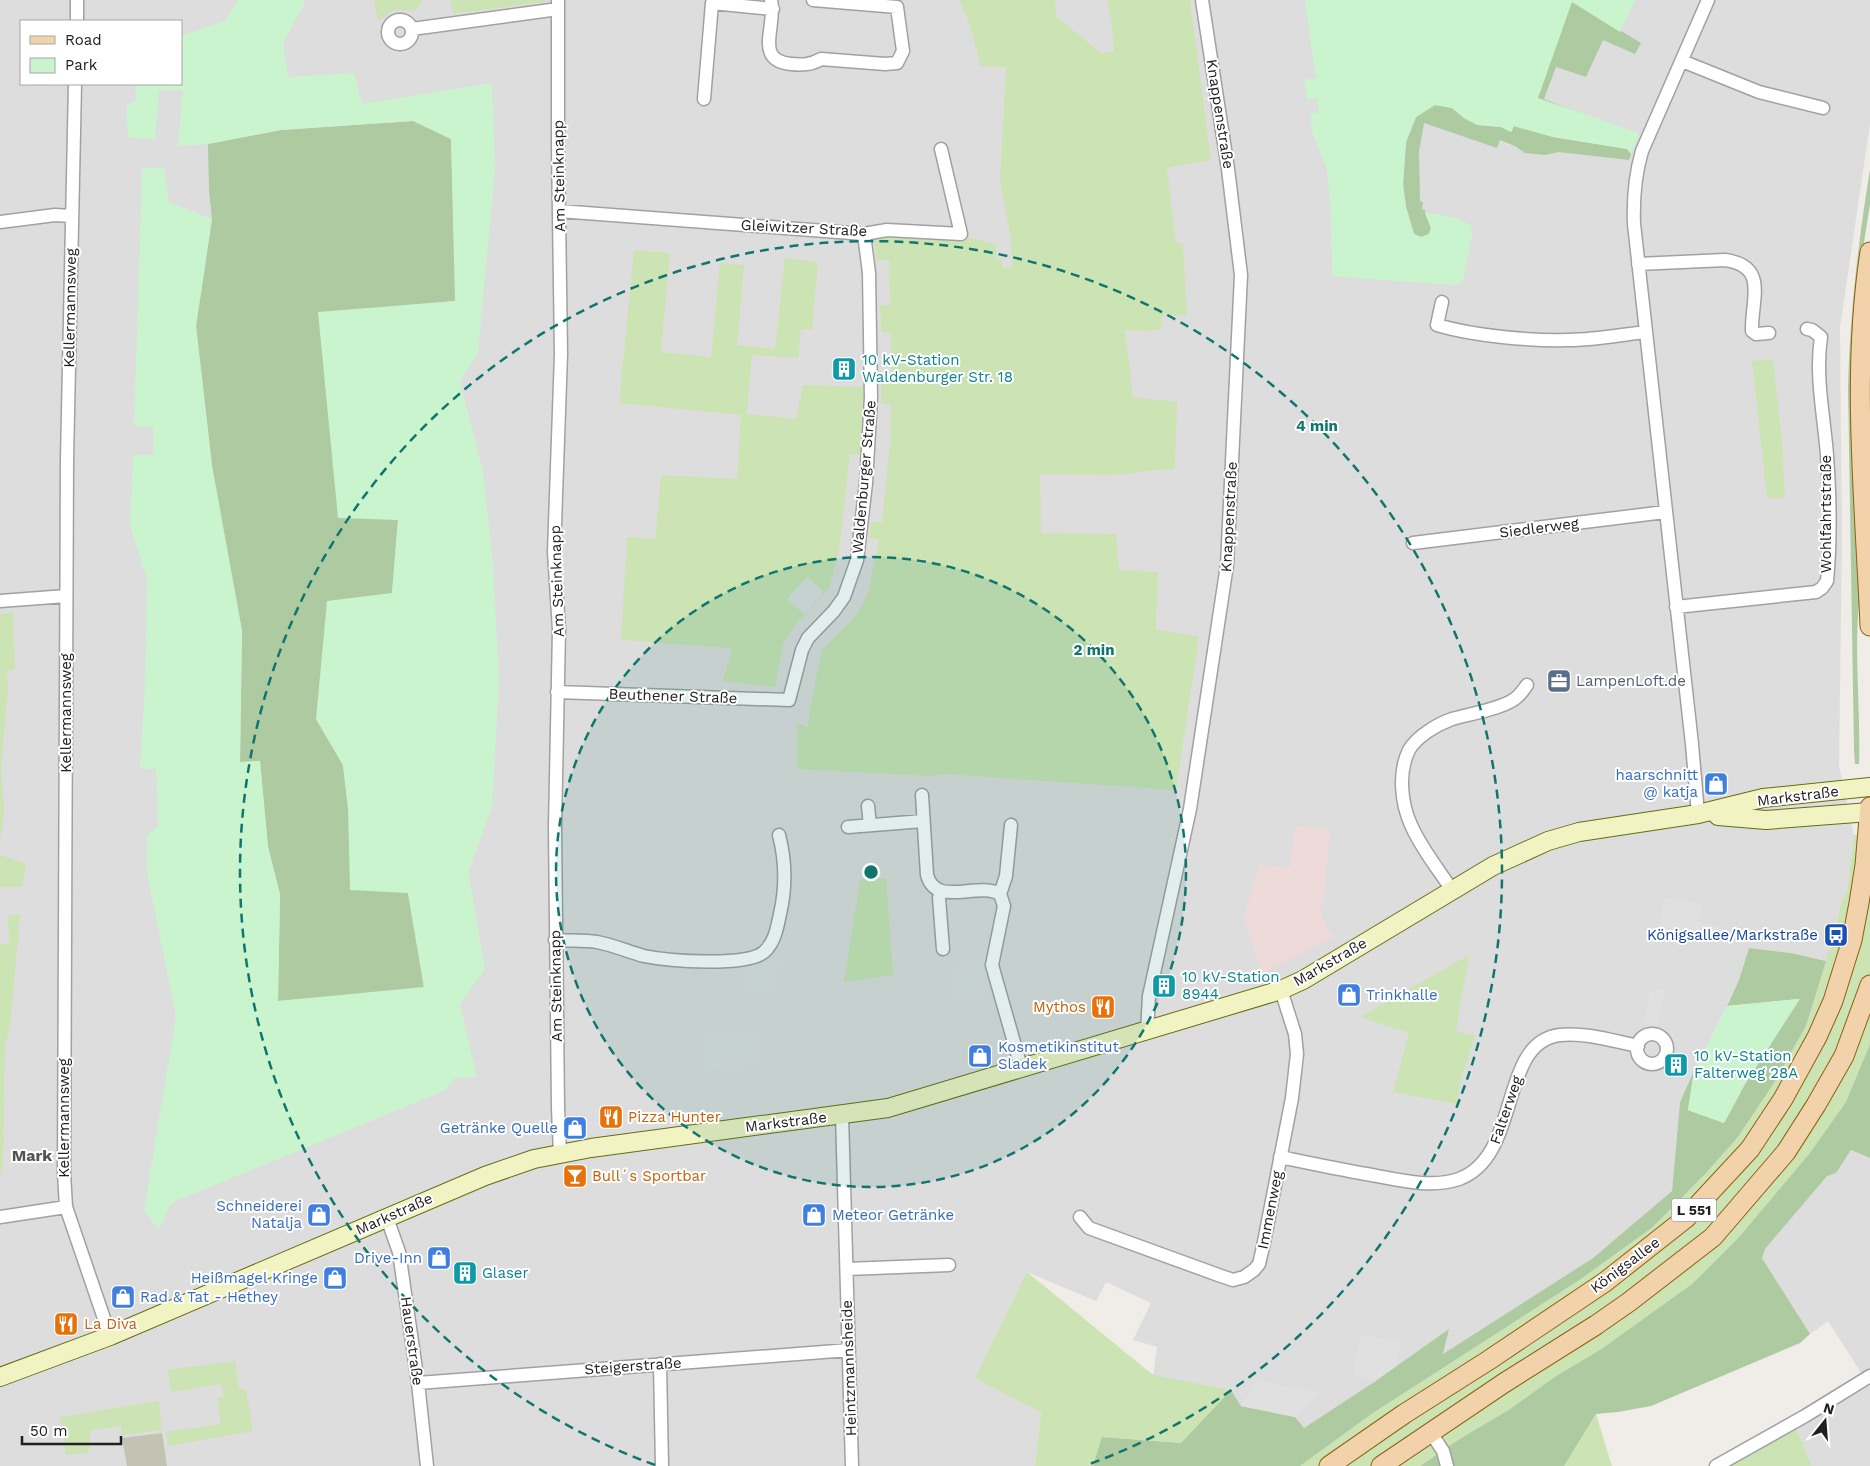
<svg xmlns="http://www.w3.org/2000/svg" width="1870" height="1466" font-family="'Work Sans',sans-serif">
<rect width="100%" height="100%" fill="#f0ede8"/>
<!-- residential -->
<path fill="#dedddd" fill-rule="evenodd" d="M0,0H1870V124L1840,328L1842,537L1839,766L1854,835L1847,891L1841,903L1826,961L1791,953L1749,948L1739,980L1680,1102L1672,1191L1593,1258L1443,1355L1448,1330L1374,1382L1304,1428L1241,1406L1231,1390L1153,1376L1157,1347L1133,1340L1151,1303L1106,1282L1096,1301L1027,1272L1041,1412L1035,1466H0ZM21,21H181V84H21Z
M1851,1150L1870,1158V1466H1812L1793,1420L1863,1376L1828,1321L1810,1334L1762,1258L1765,1249L1827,1175L1836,1173Z"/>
<!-- commercial -->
<path fill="#eedad9" d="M1295,826L1330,829L1324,896L1319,911L1333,938L1262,973L1244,918L1253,885L1260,865L1290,868Z"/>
<!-- construction -->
<path fill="#c3c3b4" d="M162,1433L167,1466H127L122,1438Z"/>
<!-- grass -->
<path fill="#cce4b3" d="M374,0H422L414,12C407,10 399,8 392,11C386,13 385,19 378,21Z
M451,0H545V2L453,14Z
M959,0H1055L1056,16L1101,53L1114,52L1111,20L1107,0H1190L1211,160L1167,168L1176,243H1183L1187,315L1162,316L1161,329L1150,331L1125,330L1133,397L1177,402L1175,469L1159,470L1113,475L1040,474L1041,533L1116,534L1119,570L1158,572L1156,629L1199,637L1176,790L945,774L930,776L797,769V723L808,727L812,698L822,650L858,613L868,593L879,540L869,538L871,521L882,523L890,444L891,405L881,403V376L892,379L891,333L881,332L880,304L890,306L889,260H876L874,236C908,236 965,231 996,245L997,259L1001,258L1003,268L1013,267L1010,235L1000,179L1006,67L981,66L970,25Z
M634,250L670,253L661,352L711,357L720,263L744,265L737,345L775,349L785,258L818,262L812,330L801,329L798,358L752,355L747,414L796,419L803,385L864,387L861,455L850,454L839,551L829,588L796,624L783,645L775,687L723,681L732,648L621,640L627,537L655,539L661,475L737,479L741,415L619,403Z
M1773,359L1782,442L1785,498H1767L1752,361Z
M13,611L15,669L7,671L8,688L1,770L4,812L0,841V615Z
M1854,835L1870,836V1044L1846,1103L1810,1154L1740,1236L1692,1284L1642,1322L1603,1348L1556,1376L1510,1409L1458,1440L1420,1466H1300L1373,1413L1581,1279L1653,1227L1707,1172L1738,1137L1774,1083L1806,1026L1833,936L1841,903L1847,891Z
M0,855L26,864L22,887H0Z
M886,878L893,975L844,982L860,880Z
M20,914L11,1019L5,1049L3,1164L0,1175V944H9L8,916Z
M1469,955L1456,1031L1475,1036L1460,1083L1457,1104L1393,1092L1409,1033L1360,1017Z
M1027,1272L1153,1375L1231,1390L1181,1443L1103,1437L1093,1466H1035L1041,1412L975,1378Z
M235,1361L239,1389H246L253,1431L168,1446L166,1432L221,1424L217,1398L224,1397L221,1384L171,1392L168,1370Z
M159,1401L162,1430L122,1435L121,1426L90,1430V1447L87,1453L66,1455L60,1417Z
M1596,1414L1612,1466H1564Z
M1793,1420L1812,1466H1712Z"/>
<!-- forest -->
<path fill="#aecaa1" d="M1540,0H1632L1616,28L1641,43L1635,54L1603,40L1586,77L1556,67L1544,99L1590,117L1526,122Z
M1435,105L1452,108L1464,118L1477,125L1501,127L1511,132L1514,126L1553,137L1627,149L1631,154L1629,160L1558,152L1545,155L1525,153L1515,146L1500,140L1497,148L1424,123L1419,152L1420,201L1423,202L1422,209L1425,210V213L1431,228L1429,234L1421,237L1414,234L1406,207L1403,184L1406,142L1416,117Z
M413,121L451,139L456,301L318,313L398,520L392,593L316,719L343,765L348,808L408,893L424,988L278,1001L280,894L268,847L260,761L240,762L242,631L212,466L196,326L212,219L209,191L208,144L281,130Z
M1870,169V204L1860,268V594C1853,650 1861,707 1859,764H1855L1854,750L1848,387C1850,313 1858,243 1870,169Z
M1749,948L1791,953L1826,961L1806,1026L1774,1083L1738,1137L1707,1172L1653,1227L1581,1279L1373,1413L1300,1466H1093L1102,1437L1181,1443L1231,1390L1241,1406L1295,1417L1304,1428L1374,1382L1449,1329L1443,1354L1593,1258L1672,1191L1680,1102L1694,1071L1688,1110L1724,1123L1745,1084L1799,999L1727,1006L1739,980Z
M1870,1044V1158L1851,1150L1836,1173L1827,1176L1765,1249L1762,1258L1810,1334L1800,1343L1651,1406L1618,1412L1596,1414L1564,1466H1420L1458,1440L1510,1409L1556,1376L1603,1348L1692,1284L1740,1236L1810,1153L1846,1102Z"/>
<!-- park -->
<path fill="#caf4cd" d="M238,0H306L283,44L288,77L354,73L362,104L492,83L495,169L478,352L460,382L483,472L493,565L499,681L492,807L468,872L485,969L460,1004L477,1077L454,1078L446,1090L171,1203L159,1230L144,1210L176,1016L147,874V835L158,826L156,769H140L145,687L147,579L130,525L133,455H154L153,427L134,426L142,169L164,167L169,202L212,219L196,326L212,466L242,631L240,762L260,761L268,847L280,894L278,1001L424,987L408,893L350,890L348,808L343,765L316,719L327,601L392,593L398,520L338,518L318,312L455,301L451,139L413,121L281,130L208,144L178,146L183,90L159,91L155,140L128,137L126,106L137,100L134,84H181V36L225,21Z
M1305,0H1635L1620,32L1572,2L1538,98L1639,133L1631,154L1627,149L1553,137L1514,126L1511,132L1501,127L1477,125L1464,118L1452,108L1435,105L1416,117L1406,142L1403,184L1406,207L1414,234L1421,237L1429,234L1431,228L1425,213C1441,215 1458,216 1471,226L1472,235L1464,277L1461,283L1454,285L1332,276L1331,211L1327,169L1313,135L1310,114L1319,112L1317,99L1329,97L1307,99L1304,80L1316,78Z
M1800,999L1745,1084L1724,1123L1688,1110L1694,1071L1727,1006Z"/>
<!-- parking -->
<path fill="#e0e0e0" d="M807,577L824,592L804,614L787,599Z
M1664,897L1702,904L1698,922L1720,927L1724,939L1660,928Z
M781,953L774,996L745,991V964Z
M984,962L986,996L954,1001L950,966Z
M1665,989L1658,1025L1644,1024L1650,991Z
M702,1032L759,1035L761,1065L704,1071Z
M1361,1334L1400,1342L1396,1366L1374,1382L1353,1374Z
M1256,1380L1320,1393L1295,1417L1241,1406Z"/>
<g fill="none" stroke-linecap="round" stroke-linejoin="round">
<defs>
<path id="minor" d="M558,0V146L561,354L554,552L559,630L555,827L558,1108L560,1153
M771,0C777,27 753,60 791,64C802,65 811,65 821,59L885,64L897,63L903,51L897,7L813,0
M388 32a12 12 0 1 1 24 0a12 12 0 1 1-24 0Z
M77,21V0
M412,29L558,9
M1682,61L1759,92L1823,108
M75,84L67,460L64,1173L66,1207L110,1336
M704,99L712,3L773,9
M559,211L864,234L887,230L961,234L941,149
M0,222L55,215L72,216
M1638,264L1725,260C1769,266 1751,300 1752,331L1756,334L1769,333
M1442,302L1437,325C1474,336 1530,341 1569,340C1594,340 1620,335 1645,332
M1413,543L1665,512
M0,601L66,596
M1676,607L1816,592L1822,588L1827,581C1831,540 1830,497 1827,455C1824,416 1815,376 1821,337L1812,330L1807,329
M557,692L789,700L802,650L808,638L834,611L844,597L857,560L866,483L871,397L869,273L864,234
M922,795L927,875C936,908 978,881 1000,894
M868,806L870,825
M1698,814L1692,744L1634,224C1633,198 1635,175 1642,151L1708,0
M1011,825L1006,876L1000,894L1004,906L992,965L1021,1067
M848,827L923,821
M1452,890C1438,869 1421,848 1411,825C1401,803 1398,772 1409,750C1417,736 1438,724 1452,719C1469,714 1506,708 1517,697C1521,694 1524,689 1527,685
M941,891L939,898L943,949
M555,940C569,941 584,940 597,942C613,945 629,952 644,956C668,961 746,967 764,952C775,942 777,928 780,914C786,888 786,862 779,835
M1147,1031L1149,996L1190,809L1227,565L1241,275L1228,169L1202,0
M1637 1049a15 15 0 1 1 30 0a15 15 0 1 1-30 0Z
M842,1115L852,1466
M1280,1157C1309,1163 1337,1169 1366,1174C1396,1179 1429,1189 1459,1179C1522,1156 1498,1042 1560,1035C1585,1032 1613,1041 1638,1046
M0,1217L66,1207
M1080,1217L1089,1228L1221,1276L1233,1280L1244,1277L1254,1270L1259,1264L1263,1247L1292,1098L1297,1054L1295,1034L1281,990
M387,1218L399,1252L418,1383L427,1466
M847,1269L949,1265
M660,1364L662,1466
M418,1383L849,1350
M1431,1433L1443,1451L1447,1466
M1716,1466L1805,1416L1870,1376"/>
<path id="secondary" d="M1718,816L1766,820L1870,812
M0,1377L110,1336L485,1176L534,1159L591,1148L888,1108L1281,990L1303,980L1493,866L1548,841L1579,832L1698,814L1763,798L1870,787"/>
<path id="primary" d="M1870,252C1851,374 1865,503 1870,626
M1329,1466L1404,1414L1489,1360L1605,1282L1686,1218L1750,1149L1783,1099L1817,1037L1833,1001L1852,940L1859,903L1865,865L1870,807
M1381,1466L1504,1383L1596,1325L1629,1302L1713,1237L1786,1152L1816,1105L1844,1056L1870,985"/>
</defs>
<!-- minor casing -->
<use href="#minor" stroke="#a1a1a1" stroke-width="15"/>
<!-- secondary casing -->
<use href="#secondary" stroke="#656d11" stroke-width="20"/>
<!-- primary casing -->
<use href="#primary" stroke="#8c6110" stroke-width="21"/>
<!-- minor -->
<use href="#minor" stroke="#fff" stroke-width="12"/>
<!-- secondary -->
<use href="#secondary" stroke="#f2f3c2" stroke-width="18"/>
<!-- primary -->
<use href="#primary" stroke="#f2d2aa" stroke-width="19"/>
</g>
<!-- distance rings -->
<circle cx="871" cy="872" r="315" fill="#0f766e" fill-opacity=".12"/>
<g fill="none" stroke="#0f766e" stroke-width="2.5" stroke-dasharray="9 6">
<circle cx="871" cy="872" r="315"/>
<path d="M655 1465A631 631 0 1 1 1087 1465"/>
</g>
<!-- icons -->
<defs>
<symbol id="building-square" viewBox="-11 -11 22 22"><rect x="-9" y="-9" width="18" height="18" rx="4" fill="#0f9aa8" stroke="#fff"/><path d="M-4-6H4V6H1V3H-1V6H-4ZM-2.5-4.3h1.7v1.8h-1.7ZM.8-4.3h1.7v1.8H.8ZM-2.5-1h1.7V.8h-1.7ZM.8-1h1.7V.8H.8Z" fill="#fff"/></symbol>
<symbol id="office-square" viewBox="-11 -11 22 22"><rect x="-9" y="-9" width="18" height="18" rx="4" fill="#5c6f8a" stroke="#fff"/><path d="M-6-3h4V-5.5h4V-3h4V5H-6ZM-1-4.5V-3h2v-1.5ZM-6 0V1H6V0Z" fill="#fff"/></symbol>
<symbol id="shop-square" viewBox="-11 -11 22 22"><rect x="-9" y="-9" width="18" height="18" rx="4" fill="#3f7fe0" stroke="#fff"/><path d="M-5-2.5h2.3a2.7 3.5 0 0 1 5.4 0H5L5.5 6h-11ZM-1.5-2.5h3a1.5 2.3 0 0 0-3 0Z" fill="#fff"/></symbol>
<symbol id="bus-square" viewBox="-11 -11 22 22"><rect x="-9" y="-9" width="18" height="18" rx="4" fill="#1a4fb4" stroke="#fff"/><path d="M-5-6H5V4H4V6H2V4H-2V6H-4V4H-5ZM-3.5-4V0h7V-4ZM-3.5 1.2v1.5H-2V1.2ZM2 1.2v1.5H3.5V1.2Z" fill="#fff"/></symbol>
<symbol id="restaurant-square" viewBox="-11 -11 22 22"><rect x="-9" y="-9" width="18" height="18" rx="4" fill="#e8710a" stroke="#fff"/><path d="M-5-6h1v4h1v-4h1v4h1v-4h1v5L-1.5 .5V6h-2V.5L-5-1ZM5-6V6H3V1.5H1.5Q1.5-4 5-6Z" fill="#fff"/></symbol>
<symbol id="bar-square" viewBox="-11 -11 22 22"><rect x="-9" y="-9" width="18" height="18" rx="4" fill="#e8710a" stroke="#fff"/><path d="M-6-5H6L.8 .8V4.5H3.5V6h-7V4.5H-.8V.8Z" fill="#fff"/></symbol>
</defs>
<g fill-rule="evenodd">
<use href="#building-square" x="830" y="355" width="28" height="28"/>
<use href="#office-square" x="1545" y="667" width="28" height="28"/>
<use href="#shop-square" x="1702" y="770" width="28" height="28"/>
<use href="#bus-square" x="1822" y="921" width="28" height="28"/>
<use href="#building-square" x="1150" y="972" width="28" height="28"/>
<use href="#shop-square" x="1335" y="981" width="28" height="28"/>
<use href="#restaurant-square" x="1089" y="993" width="28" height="28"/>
<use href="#shop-square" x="966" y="1042" width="28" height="28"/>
<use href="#building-square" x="1662" y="1051" width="28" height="28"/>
<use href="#restaurant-square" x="597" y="1103" width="28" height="28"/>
<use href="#shop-square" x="561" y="1114" width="28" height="28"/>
<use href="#bar-square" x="561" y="1162" width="28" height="28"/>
<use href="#shop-square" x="305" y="1201" width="28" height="28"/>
<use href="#shop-square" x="800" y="1201" width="28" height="28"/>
<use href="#shop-square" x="425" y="1244" width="28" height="28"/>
<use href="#building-square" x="451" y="1259" width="28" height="28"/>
<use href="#shop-square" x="321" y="1264" width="28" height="28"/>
<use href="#shop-square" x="109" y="1283" width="28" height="28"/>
<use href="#restaurant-square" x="52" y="1310" width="28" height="28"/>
</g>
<g text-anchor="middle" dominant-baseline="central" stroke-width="4" stroke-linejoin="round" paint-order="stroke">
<!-- shield labels -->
<rect fill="#fff" stroke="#636363" stroke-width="1" x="1671.5" y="1198.5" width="45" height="23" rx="4"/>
<g font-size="14" font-weight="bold" fill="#202020">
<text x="1694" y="1210">L 551</text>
</g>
<!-- street labels -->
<g font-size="15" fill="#202020" stroke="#fff">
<text transform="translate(1220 114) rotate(81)">Knappenstraße</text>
<text transform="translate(559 176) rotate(-91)">Am Steinknapp</text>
<text transform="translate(804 228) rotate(3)">Gleiwitzer Straße</text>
<text transform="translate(70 308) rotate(-89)">Kellermannsweg</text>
<text transform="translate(864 477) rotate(-85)">Waldenburger Straße</text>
<text transform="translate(1826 514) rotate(-90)">Wohlfahrtstraße</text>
<text transform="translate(1229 517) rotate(-87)">Knappenstraße</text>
<text transform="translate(1539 528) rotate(-7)">Siedlerweg</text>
<text transform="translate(557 581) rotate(-92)">Am Steinknapp</text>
<text transform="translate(673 696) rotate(2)">Beuthener Straße</text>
<text transform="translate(66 713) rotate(-90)">Kellermannsweg</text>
<text transform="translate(1798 796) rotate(-7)">Markstraße</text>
<text transform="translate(1330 962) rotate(-30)">Markstraße</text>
<text transform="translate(556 986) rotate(-91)">Am Steinknapp</text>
<text transform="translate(1506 1110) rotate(-71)">Falterweg</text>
<text transform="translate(64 1118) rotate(-90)">Kellermannsweg</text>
<text transform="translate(786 1122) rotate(-7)">Markstraße</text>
<text transform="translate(1270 1210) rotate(-79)">Immenweg</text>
<text transform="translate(394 1214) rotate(-24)">Markstraße</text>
<text transform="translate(1625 1265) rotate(-37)">Königsallee</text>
<text transform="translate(412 1341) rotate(82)">Hauerstraße</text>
<text transform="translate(633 1366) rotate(-4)">Steigerstraße</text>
<text transform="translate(849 1368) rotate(-92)">Heintzmannsheide</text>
</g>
<!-- culture labels -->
<g font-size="15" fill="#0d838f" stroke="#fff" text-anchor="start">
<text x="862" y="360">10 kV-Station<tspan x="862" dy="17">Waldenburger Str. 18</tspan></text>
<text x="1182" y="977">10 kV-Station<tspan x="1182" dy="17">8944</tspan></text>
<text x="1694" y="1056">10 kV-Station<tspan x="1694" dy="17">Falterweg 28A</tspan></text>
<text x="482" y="1273">Glaser</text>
</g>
<!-- service labels -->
<g font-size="15" fill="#4e5e75" stroke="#fff" text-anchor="start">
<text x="1576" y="681">LampenLoft.de</text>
</g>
<!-- shop labels -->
<g font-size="15" fill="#366cbe" stroke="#fff" text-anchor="end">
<text x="1698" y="775">haarschnitt<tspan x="1698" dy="17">@ katja</tspan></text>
<text x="1366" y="995" text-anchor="start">Trinkhalle</text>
<text x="998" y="1047" text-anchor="start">Kosmetikinstitut<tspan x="998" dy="17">Sladek</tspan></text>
<text x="558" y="1128">Getränke Quelle</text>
<text x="302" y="1206">Schneiderei<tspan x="302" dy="17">Natalja</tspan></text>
<text x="832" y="1215" text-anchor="start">Meteor Getränke</text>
<text x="422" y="1258">Drive-Inn</text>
<text x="318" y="1278">Heißmagel Kringe</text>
<text x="140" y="1297" text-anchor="start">Rad &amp; Tat - Hethey</text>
</g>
<!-- transit labels -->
<g font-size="15" fill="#164399" stroke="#fff" text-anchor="end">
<text x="1818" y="935">Königsallee/Markstraße</text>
</g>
<!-- food labels -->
<g font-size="15" fill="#c56008" stroke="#fff" text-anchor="start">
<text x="1086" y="1007" text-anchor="end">Mythos</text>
<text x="628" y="1117">Pizza Hunter</text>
<text x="592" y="1176">Bull´s Sportbar</text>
<text x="84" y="1324">La Diva</text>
</g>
<!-- neighbourhood labels -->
<g font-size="16" font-weight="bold" fill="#535353" stroke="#fff">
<text x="32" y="1155">Mark</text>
</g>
</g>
<circle cx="871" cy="872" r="8" fill="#0f766e" stroke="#fff" stroke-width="2.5"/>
<g font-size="15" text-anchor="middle" font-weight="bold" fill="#0f766e" stroke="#fff" stroke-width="4" stroke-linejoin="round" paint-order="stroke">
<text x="1317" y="431">4 min</text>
<text x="1094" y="655">2 min</text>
</g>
<!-- legend -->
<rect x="20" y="20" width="162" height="65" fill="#ffffff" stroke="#a6a6a6"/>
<rect x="30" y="36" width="25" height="8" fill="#f2d2aa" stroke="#a6a6a6"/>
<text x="65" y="45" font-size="15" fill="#202020">Road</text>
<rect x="30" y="58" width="25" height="15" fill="#caf4cd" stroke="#a6a6a6"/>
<text x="65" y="70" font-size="15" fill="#202020">Park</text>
<!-- north arrow -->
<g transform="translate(1825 1421) rotate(17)" stroke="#ffffff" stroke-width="4" paint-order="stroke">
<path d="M0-4L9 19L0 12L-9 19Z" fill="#202020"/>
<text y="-8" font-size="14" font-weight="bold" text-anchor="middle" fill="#202020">N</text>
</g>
<!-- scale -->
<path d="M22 1436v8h99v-8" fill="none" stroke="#202020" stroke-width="2.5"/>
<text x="30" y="1436" font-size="15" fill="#202020" stroke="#ffffff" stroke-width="4" paint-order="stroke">50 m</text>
</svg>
